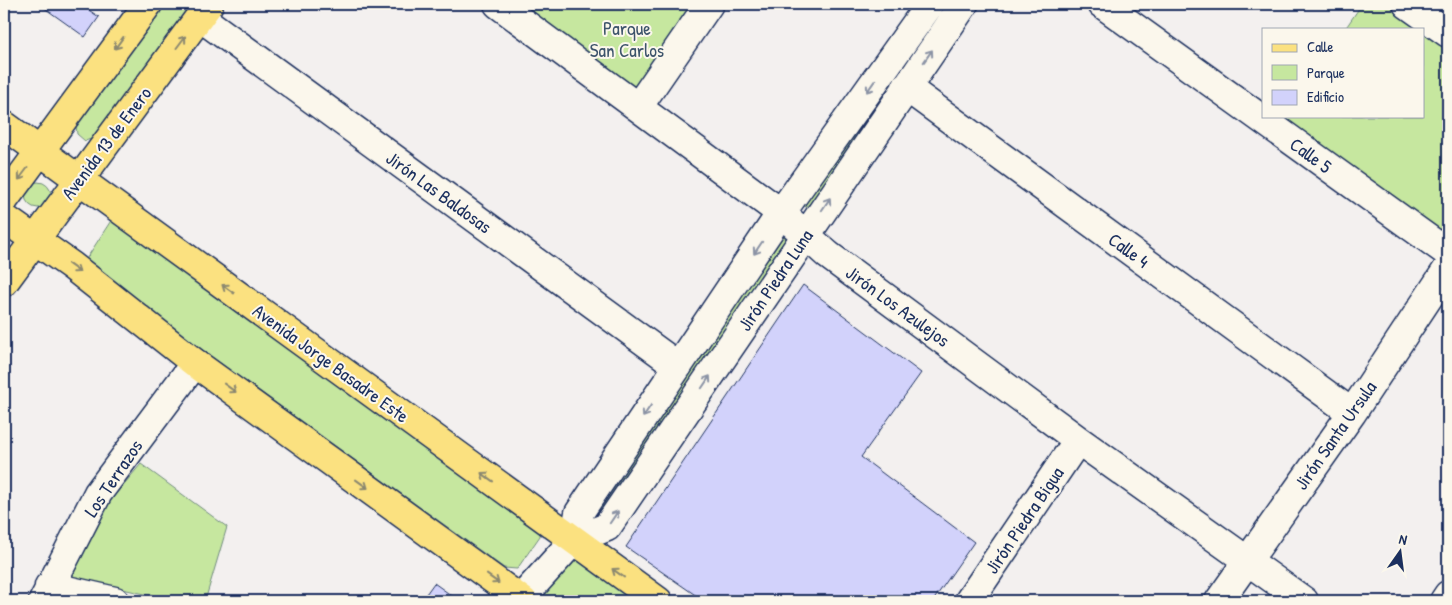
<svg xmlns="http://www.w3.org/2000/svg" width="1452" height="605" font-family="'Patrick Hand',sans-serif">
<rect width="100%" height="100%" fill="#f3f0ef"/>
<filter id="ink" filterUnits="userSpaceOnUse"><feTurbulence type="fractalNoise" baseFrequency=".02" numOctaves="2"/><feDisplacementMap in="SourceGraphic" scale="10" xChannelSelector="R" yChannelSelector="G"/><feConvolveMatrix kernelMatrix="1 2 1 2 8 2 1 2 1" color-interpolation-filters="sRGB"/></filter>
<g filter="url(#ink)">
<!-- green -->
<path fill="#c6e79f" stroke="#708b7e" d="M159,4H194L97,137L85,141L77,134L75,119Z
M519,4H694L636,88Z
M935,4H950L811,203L805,207L803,202Z
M1362,4H1388L1448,46V241L1282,120L1285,116H1423V29H1345Z
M25 195a13 13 0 1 1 26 0a13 13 0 1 1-26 0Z
M112,219L541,525L540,536L517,569L504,568L83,264Z
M784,233L786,241L779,257L597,518L588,521L778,237Z
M141,464L227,527L205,601H176L69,577L98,515Z
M578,552L647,601H549L543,597Z"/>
<!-- building -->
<path fill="#d2d2fb" stroke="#1b2f5e" d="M46,4H80L99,17L85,37L43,7Z
M803,285L921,373L861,457L974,542L933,601H704L626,547Z
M434,583L455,598V601H421Z"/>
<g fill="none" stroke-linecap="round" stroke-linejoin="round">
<defs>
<path id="minor" d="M498,4L781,213L828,255L1078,440L1304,601
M1102,4L1448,253
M1407,4L1448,33
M200,17L678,366
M906,87L1352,413
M638,107L709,4
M574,540L579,513L781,213L930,4
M49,586L115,601
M43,601L98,493L195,363
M519,601L574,540L607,527L964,4
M969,601L1078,440
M1219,601L1352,413L1448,268
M1444,601L1448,595"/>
<path id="major" d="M4,125L658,601
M4,200L148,4
M4,218L72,266L195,363L523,601
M4,282L209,4"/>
</defs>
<!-- minor casing -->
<use href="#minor" stroke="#1b2f5e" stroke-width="31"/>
<!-- major casing -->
<use href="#major" stroke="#1b2f5e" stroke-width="31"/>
<!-- minor -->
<use href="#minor" stroke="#fbf7ec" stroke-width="28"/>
<!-- major -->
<use href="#major" stroke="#fbe180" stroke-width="28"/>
</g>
<!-- one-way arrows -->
<defs><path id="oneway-shaft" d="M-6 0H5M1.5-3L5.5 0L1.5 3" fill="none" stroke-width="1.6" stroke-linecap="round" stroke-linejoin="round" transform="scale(1.25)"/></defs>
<g stroke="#8b886f">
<use href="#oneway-shaft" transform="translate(181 42) rotate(-53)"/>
<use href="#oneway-shaft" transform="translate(119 43) rotate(126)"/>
<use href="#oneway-shaft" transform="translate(23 174) rotate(127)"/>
<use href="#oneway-shaft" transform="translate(74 268) rotate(36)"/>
<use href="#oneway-shaft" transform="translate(228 289) rotate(-144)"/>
<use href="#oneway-shaft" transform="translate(230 388) rotate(36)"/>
<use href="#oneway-shaft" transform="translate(487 477) rotate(-144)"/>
<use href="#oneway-shaft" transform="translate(362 484) rotate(36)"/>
<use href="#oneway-shaft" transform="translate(618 573) rotate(-144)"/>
<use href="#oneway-shaft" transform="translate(493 579) rotate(36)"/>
</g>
<g stroke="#8b93a5">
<use href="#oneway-shaft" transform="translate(928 56) rotate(-55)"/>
<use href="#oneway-shaft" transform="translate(871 86) rotate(125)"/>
<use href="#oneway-shaft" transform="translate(826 204) rotate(-56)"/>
<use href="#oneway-shaft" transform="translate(758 248) rotate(124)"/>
<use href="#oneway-shaft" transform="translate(706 382) rotate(-56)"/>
<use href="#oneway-shaft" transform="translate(647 411) rotate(124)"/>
<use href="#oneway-shaft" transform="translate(614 517) rotate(-56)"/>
</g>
</g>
<g text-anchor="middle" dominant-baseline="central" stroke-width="4" stroke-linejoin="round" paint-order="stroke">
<!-- park labels -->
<g font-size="19" fill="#3d546b" stroke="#fbf7ec">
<text x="627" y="28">Parque<tspan x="627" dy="22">San Carlos</tspan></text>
</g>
<!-- street labels -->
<g font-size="19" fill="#1b2f5e" stroke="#fbf7ec">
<text transform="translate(106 143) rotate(-53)">Avenida 13 de Enero</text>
<text transform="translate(1311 155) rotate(36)">Calle 5</text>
<text transform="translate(439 192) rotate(36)">Jirón Las Baldosas</text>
<text transform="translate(1129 250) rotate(36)">Calle 4</text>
<text transform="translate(775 280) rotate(-56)">Jirón Piedra Luna</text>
<text transform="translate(898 306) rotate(36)">Jirón Los Azulejos</text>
<text transform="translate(331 363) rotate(36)">Avenida Jorge Basadre Este</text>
<text transform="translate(1335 435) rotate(-55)">Jirón Santa Ursula</text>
<text transform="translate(113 478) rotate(-56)">Los Terrazos</text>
<text transform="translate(1024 520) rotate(-56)">Jirón Piedra Bigua</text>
</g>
</g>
<!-- margin -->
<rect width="1452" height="605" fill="none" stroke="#fbf7ec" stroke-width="20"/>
<rect x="10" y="10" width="1432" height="585" fill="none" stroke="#1b2f5e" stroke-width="2" filter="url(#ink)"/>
<!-- legend -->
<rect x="1262" y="28" width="162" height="90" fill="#fbf7ec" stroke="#a1a7b3"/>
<rect x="1272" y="44" width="25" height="8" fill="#fbe180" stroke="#a1a7b3"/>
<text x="1307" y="52" font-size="15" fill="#1b2f5e">Calle</text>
<rect x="1272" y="65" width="25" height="15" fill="#c6e79f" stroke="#a1a7b3"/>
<text x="1307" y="78" font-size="15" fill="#1b2f5e">Parque</text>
<rect x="1272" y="90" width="25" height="15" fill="#d2d2fb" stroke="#a1a7b3"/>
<text x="1307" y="102" font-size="15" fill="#1b2f5e">Edificio</text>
<!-- north arrow -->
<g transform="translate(1400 552) rotate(14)" stroke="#fbf7ec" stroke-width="4" paint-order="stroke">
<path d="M0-4L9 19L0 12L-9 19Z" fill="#1b2f5e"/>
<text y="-8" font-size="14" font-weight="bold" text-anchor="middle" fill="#1b2f5e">N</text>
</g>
</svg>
